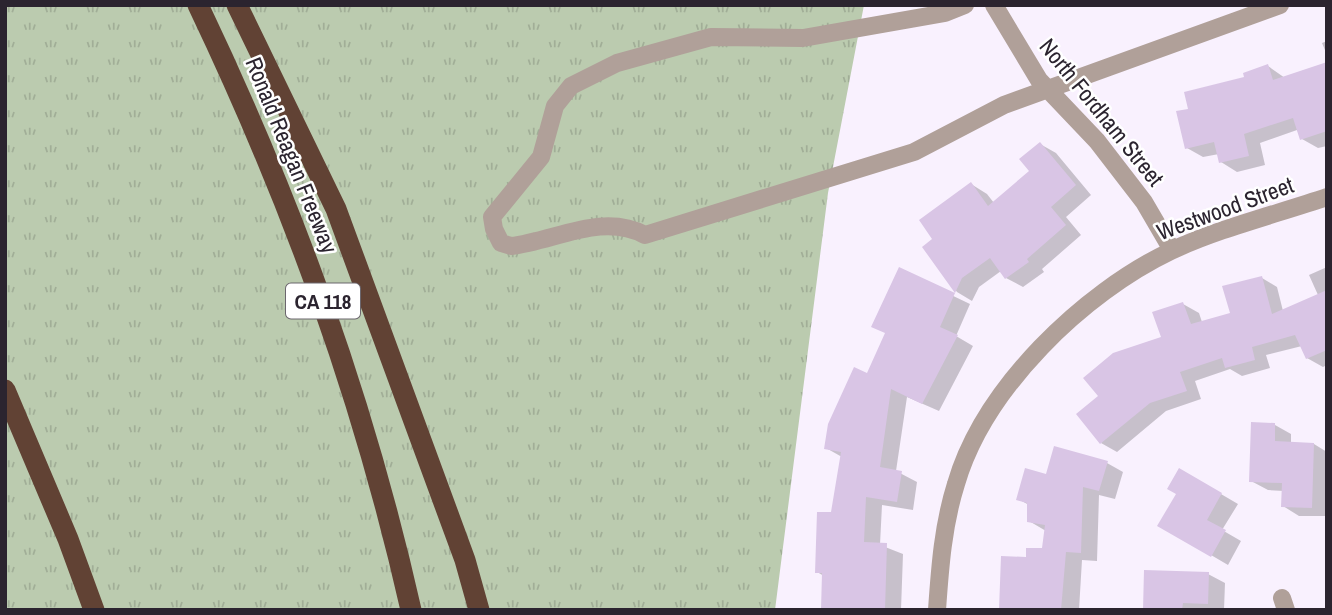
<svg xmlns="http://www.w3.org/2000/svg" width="1332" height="615" font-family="'Archivo Narrow',sans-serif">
<defs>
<pattern id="grass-tufts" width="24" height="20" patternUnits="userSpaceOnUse" patternTransform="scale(1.75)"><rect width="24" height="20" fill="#bbcbaf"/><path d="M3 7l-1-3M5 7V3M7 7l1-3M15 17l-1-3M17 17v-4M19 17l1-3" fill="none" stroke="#a1ae97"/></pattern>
</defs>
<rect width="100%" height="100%" fill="#f9f1fe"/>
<!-- grass -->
<path fill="url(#grass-tufts)" d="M5,5H864L828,193L775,610H5Z"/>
<!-- shadow -->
<path fill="#0003" d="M1327,41V55L1322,43Z
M1327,64V146L1318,148L1302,139L1297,130L1260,143L1265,165L1237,172L1221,162L1219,154L1203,157L1187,148L1190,110L1268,66L1285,78Z
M1040,144L1056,153L1091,195L1066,217L1081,235L1042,269L1044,272L1023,287L1006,278L1001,271L979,287L972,301L957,292L924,247L935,239L971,184L987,194L994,203L1032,171Z
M1327,267V365L1323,367L1307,358L1302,346L1266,355L1270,368L1242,376L1230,369L1195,381L1201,399L1166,411L1117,452L1101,443L1183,304L1199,313L1202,322L1232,314L1262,278L1277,287L1283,311L1318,295L1309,275Z
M899,270L970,304L956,336L973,346L939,411L907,397L896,471L917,482L913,510L882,505L880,545L903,554L901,610H823L824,576L817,572L833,514L842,457L826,448L867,375L887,334Z
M1275,425L1291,434V444H1314L1327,452V516H1299L1283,506L1284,491L1268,490L1251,481Z
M1107,463L1123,472L1115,499L1099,495L1097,561L1082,560L1079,610H1001L1028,559L1044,550L1046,531L1029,521V505L1018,499L1047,476Z
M1180,470L1238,504L1222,530L1241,541L1228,565L1160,525L1178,494Z
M1208,574L1225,583L1224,610H1145Z"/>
<!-- building -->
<path fill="#d9c5e5" d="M1327,62V131L1300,140L1293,118L1244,134L1249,156L1219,163L1214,142L1185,149L1176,111L1188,109L1184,92L1244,77L1243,73L1268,64L1273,80Z
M1040,142L1076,185L1051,207L1066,225L1027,259L1029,262L1005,279L990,258L962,278L955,293L922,247L932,239L919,220L971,182L988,206L1029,171L1019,159Z
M899,267L955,293L940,327L958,335L922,404L891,389L880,467L902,471L897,502L866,497L864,542L887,543L885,610H821L822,573H815L817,512H831L841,452L824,449L828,424L854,367L867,373L885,333L871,327Z
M1262,276L1272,314L1327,290V350L1306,359L1295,335L1252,347L1255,360L1225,368L1222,358L1180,372L1187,391L1150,403L1100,444L1076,414L1098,396L1083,378L1113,353L1161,337L1152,312L1183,302L1191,324L1230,313L1222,286Z
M1251,422L1275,423V441L1314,443L1312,508L1281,507L1282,483L1249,482Z
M1054,446L1108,461L1099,491L1083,487L1081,553L1066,552L1061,610H999L1001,556L1026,557V548H1042L1045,525L1027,522V503L1016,500L1025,468L1046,474Z
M1179,468L1222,493L1207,520L1226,530L1211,557L1157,526L1176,494L1167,489Z
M1144,570L1209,572L1208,604L1183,603L1182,610H1143Z"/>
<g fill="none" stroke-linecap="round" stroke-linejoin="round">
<!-- minor -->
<path stroke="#b0a099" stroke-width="18" d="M965,5L945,13L803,38L711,37L617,63L571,86L555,106L541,157L492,217L494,229L501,243L511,246C555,241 602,212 645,235L914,152L1004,105L1280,5
M994,5L1039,80L1097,141L1144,202L1172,250
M1282,598L1286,610
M937,610C940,567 943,525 956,484C984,388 1083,293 1171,251C1217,229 1277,214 1327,197"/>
<!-- highway -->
<path stroke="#614234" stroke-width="21" d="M198,5C292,202 363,397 411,610
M237,5L336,209L465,560L479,610
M5,390L68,539L94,610"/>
</g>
<g text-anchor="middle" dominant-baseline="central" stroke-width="5" stroke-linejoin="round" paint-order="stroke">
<!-- shield labels -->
<rect fill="#fff" stroke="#6b666d" stroke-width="2" x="286" y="283.5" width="74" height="35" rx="5"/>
<g font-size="21" font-weight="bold" fill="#2b242f">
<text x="323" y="301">CA 118</text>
</g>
<!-- street labels -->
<g font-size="23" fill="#2b242f" stroke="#fff">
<text transform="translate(1102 112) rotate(51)">North Fordham Street</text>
<text transform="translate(292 155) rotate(68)">Ronald Reagan Freeway</text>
<text transform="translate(1225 208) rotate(-20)">Westwood Street</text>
</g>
</g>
<!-- border -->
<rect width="1332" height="615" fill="none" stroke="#2b242f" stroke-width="14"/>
</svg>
